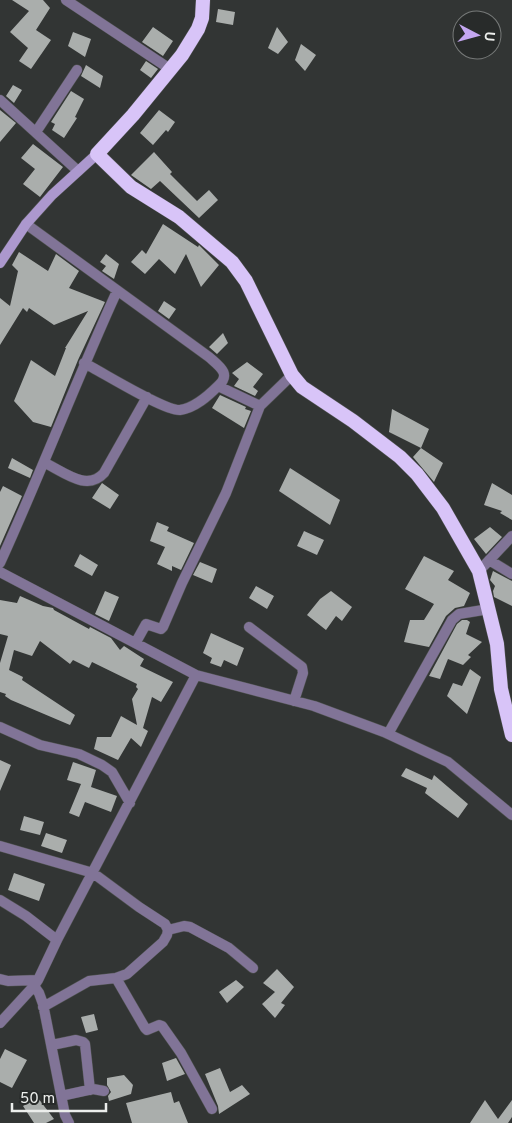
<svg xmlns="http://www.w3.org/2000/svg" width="512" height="1123" font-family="Overpass,sans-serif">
<rect width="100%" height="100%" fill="#323534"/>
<!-- building -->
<path fill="#aaaeac" d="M12,0H43L50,8L36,30L51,40L31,69L19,61L28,48L10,32L29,11Z
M218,9L235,12L233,25L216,22Z
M153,27L173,41L163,56L142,42Z
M277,27L288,42L278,54L268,48Z
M73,32L91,39L85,57L68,46Z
M301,44L316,55L305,71L295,60Z
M146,61L158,69L151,78L140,70Z
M86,65L103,76L100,88L81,76Z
M13,85L22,90L14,103L6,96Z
M71,91L84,99L75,117L77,118L64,138L52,130L55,124L51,122Z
M0,110L16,123L0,142Z
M159,110L175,122L168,132L166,130L153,145L140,133Z
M33,144L63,167L40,197L23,184L35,169L21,158Z
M154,152L172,172L170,174L197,201L209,190L218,200L199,218L160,181L151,189L131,175Z
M163,224L198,247L199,245L219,265L201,287L186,254L175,274L159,259L145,274L131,262L142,250L146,254Z
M19,252L48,271L56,254L79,271L69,288L105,302L78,360L51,427L33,422L14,401L31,360L55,376L66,348H65L88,311L54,325L29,308L27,312L23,308L0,345V298L10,306L18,271L12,265Z
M106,254L119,264L114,279L102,271L106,266L100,262Z
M164,301L176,309L169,319L158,311Z
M223,333L228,343L217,354L209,347Z
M247,362L263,374L253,387L258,391L255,396L234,386L239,379L232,373Z
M220,395L246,407L245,409L251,411L244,428L212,408Z
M392,409L429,429L421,448L389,432Z
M421,448L443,463L434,482L413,457Z
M12,458L33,470L30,478L8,468Z
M290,468L340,500L330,525L279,491Z
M102,483L119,495L110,509L92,498Z
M492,483L512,495V520L500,513L502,511L484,505Z
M3,486L22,496L0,546V492Z
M157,522L169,527L167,531L194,543L181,570L172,566V571L157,564L165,547L150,541Z
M490,527L502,537L486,554L474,539Z
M304,531L324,540L317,555L297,546Z
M80,554L98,565L92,576L74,566Z
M424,556L454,571L448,580L470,593L464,606L455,608L446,616L429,647L404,642L410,620H424L434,604L405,589Z
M200,562L217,569L212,583L193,575Z
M493,571L512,581V606L494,597L493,591L495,586L490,580Z
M256,586L274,596L267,609L249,598Z
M105,591L119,597L109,621L95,614Z
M331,591L352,607L342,621L336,616L326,630L307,615L320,599Z
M20,596L43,606L53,608L54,610L89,629L90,627L111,638L120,650L124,646L144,659L140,666L173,682L161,702L152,697L143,728L148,731L141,747L131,738L118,760L94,749L97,737H111L121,716L137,725L132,699L138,689L136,687L137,684L92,662L89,668L73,660L70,664L40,641L32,656L14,650L9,670L23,677L22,680L75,715L70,725L11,700L5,696L6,694L0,692V663L8,636L0,634V600L17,603Z
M462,620H467L470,622L466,634L482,642L468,655L471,657L463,665L448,659L440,679L429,676L457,624Z
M211,633L244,648L237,666L224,660L221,667L210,663L212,658L203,653Z
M470,669L481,677L467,714L447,696L453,683L462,686Z
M0,760L11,765L0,791Z
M73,762L96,770L91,787L117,796L111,812L85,802L79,817L69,813L81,784L67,780Z
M406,768L432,780L434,775L468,804L458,818L425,793L427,788L401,776Z
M24,816L44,822L40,835L20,830Z
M46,833L67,840L62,853L41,846Z
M14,873L45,884L39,901L8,890Z
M277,969L294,987L281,1003L285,1005L275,1018L262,1004L275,992L263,983Z
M236,980L244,987L227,1003L219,992Z
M94,1014L98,1030L86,1033L81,1017Z
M5,1049L27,1060L12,1088L0,1082V1059Z
M176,1058L185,1074L167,1081L162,1063Z
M220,1068L230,1092L242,1085L250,1094L219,1114L218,1106L205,1074Z
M124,1075L133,1085L131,1094L109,1101L108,1096L111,1092L107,1085V1078Z
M171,1092L174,1103L179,1101L188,1123H132L126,1103Z
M38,1098L54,1119L46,1123H34L23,1106Z
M485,1100L498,1119L512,1100V1117L508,1123H470Z"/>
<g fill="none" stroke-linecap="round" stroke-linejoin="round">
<defs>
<path id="minor" d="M66,0L170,69
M0,100L78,171
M36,132L77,70
M26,224L209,357C219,366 232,374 218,386C208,396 195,408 180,410C164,411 102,372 84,363
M218,386L260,406L292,375
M45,463C64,472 87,492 104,473L147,397
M489,560L512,574
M0,563C41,473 76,381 117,291
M479,571L512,536
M0,572L196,675L57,940L38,980L34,986L0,1023
M249,627L302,667L303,673L294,701
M136,642L146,624L161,629L163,627L182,583L226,493L260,406
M196,675L314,706L384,732L448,762L512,815
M0,727L40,745L79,754L102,765L112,772L130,803
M388,734L452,620L459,614L489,609
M0,846L93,873L139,907L165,924L168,930L167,935L163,942L127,974L116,978L89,981L43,1007
M0,900L26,916L57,940
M168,930L184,926L190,927L229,948L253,968
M116,978L145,1028L147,1030L159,1025L162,1026L181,1053L212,1109
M0,979L8,981L38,980
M34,986L39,993L43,1004L65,1115L69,1123
M52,1045L76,1040L83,1042L85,1044L90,1090
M61,1096L93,1089L104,1091"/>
<path id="secondary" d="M0,263L26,224L52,195L97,154"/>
<path id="trunk" d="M203,0L202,18L198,29L182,55L133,115L97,154L131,187L179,217L232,262L246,281L292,375L302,387L353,421L400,457L417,474L443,508L479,571L497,644L501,689L512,735"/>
</defs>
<!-- minor casing -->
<use href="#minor" stroke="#505351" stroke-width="11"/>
<!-- secondary casing -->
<use href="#secondary" stroke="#505351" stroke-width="11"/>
<!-- trunk casing -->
<use href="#trunk" stroke="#505351" stroke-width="15"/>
<!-- minor -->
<use href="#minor" stroke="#817497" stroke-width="10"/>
<!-- secondary -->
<use href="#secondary" stroke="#ac98ce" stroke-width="10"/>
<!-- trunk -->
<use href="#trunk" stroke="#d8c4f8" stroke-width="14"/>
</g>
<!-- north arrow -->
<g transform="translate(477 35) rotate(96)"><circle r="24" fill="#282b2a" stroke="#767978"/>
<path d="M0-4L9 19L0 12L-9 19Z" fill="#c4a7f1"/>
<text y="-8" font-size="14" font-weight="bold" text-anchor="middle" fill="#eceeec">U</text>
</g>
<!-- scale -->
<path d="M12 1103v8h94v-8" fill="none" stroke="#eceeec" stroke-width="2.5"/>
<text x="20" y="1103" font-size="15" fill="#eceeec" stroke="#282b2a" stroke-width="4" paint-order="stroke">50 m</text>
</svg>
